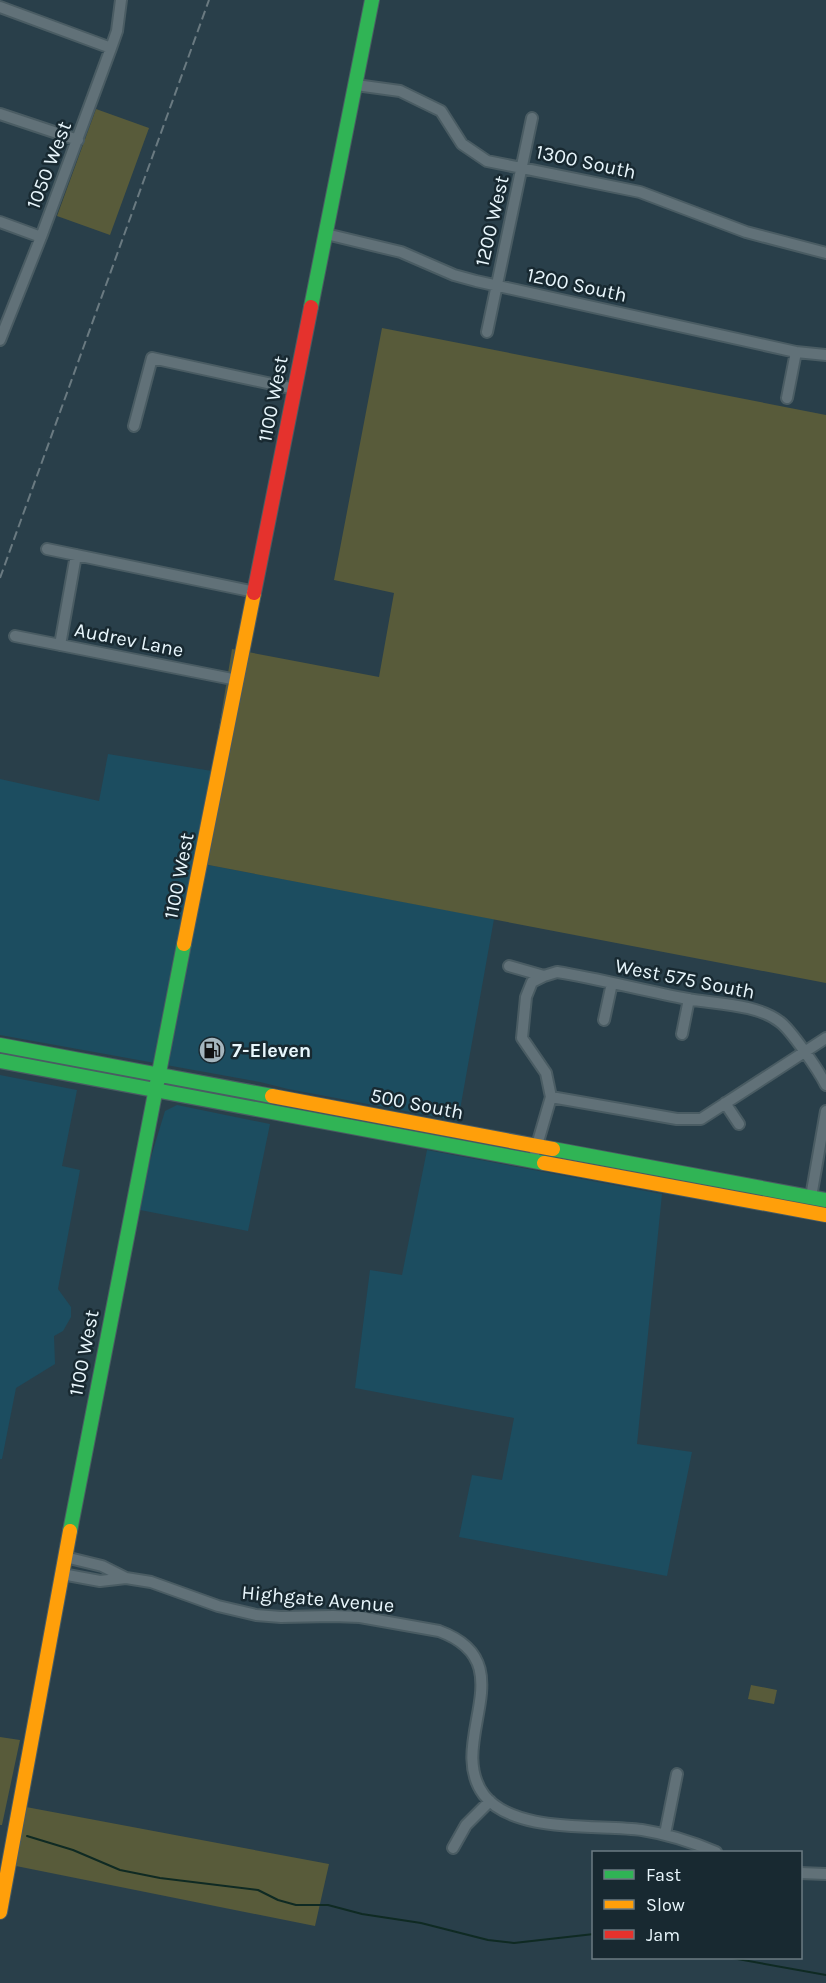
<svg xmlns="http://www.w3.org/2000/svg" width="826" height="1983" font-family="Karla,sans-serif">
<rect width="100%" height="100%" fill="#293f4a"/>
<!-- built -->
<path fill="#1c4d60" d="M108,754L212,771L193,862L494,919L458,1121L288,1089L260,1082L0,1035V779L99,801Z
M0,1075L77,1090L62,1166L80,1170L58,1289L71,1307V1317L63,1331L54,1336L55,1364L16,1388L2,1459H0Z
M177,1105L270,1124L248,1231L135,1209L165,1111Z
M427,1150L662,1194L637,1444L692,1452L667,1576L459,1537L472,1475L502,1480L514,1418L355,1388L370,1270L402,1275Z"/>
<!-- green -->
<path fill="#585b3a" d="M96,109L149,128L110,235L57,216Z
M382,328L826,415V983L193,862L212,771L232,649L379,677L394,593L334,580Z
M751,1685L777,1690L774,1704L748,1699Z
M0,1737L20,1740L2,1825H0Z
M26,1807L329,1864L315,1926L16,1866Z"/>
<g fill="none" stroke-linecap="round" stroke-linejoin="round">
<!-- stream -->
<path stroke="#0f2a23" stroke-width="2" d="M27,1836L73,1850L120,1870L160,1878L258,1890L278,1900L296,1905H328L362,1914L421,1923L488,1940L514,1943L594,1934
M732,1958L826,1975"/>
<defs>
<path id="street" d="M0,7L111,48
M356,85L400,91L441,111L462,144L487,161L640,192L746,232L826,253
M0,114L78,140
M0,222L41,237
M326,234L401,252L454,275L476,281L796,352L826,355
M487,332L532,118
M0,340L41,237L111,48L117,31L121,0
M787,398L796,352
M134,426L152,358L295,389
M47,549L255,592
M15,636L237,680
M60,645L76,555
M509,966L544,976
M604,1020L612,983
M682,1034L689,999
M551,1097L677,1119H701L826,1038
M725,1103L739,1124
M535,1152L551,1097L546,1073L522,1038L526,997L532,982L544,976L557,972C601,979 644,991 688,999C715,1004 758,1004 780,1022C791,1030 819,1071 826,1085
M811,1197L826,1111
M65,1557L102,1566L126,1578
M62,1574L100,1581L126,1578L151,1582L218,1606L256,1615L281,1617L333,1616L360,1617L439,1631C527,1663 444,1742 484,1795C514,1834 599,1824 642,1830C668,1834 692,1842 716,1852
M665,1834L677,1774
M453,1848L466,1825L490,1801
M800,1873L826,1874"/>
<path id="fast" d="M311,307L372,0
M0,1045L272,1096
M0,1061L544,1163
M553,1149L826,1200
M70,1531L184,944"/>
<path id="slow" d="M184,944L254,593
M272,1096L553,1149
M544,1163L826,1215
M0,1912L70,1531"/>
<path id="jam" d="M254,593L311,307"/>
</defs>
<!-- street casing -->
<use href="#street" stroke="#4a5c63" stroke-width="14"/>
<!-- fast casing -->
<use href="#fast" stroke="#4a5c63" stroke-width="16"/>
<!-- slow casing -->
<use href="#slow" stroke="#4a5c63" stroke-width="16"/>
<!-- jam casing -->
<use href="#jam" stroke="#4a5c63" stroke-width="16"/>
<!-- street -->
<use href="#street" stroke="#617178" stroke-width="10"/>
<!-- fast -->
<use href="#fast" stroke="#30b455" stroke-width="14"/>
<!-- slow -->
<use href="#slow" stroke="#ff9f0a" stroke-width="14"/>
<!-- jam -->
<use href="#jam" stroke="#e5322d" stroke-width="14"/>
<!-- rail -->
<path stroke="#6a7a81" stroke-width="2" stroke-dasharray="9 4.5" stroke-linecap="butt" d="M0,578L209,0"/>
</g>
<!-- icons -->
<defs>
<symbol id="fuel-disc" viewBox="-11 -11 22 22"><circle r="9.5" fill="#a5b6be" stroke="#182931"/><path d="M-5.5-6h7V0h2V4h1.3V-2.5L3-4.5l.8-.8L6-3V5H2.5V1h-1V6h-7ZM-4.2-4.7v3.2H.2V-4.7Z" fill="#111"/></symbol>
</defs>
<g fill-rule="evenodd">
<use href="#fuel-disc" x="197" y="1035" width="30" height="30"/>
</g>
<g text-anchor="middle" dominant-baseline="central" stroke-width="5" stroke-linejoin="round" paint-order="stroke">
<!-- street labels -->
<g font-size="20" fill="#e8f6fc" stroke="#182931">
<text transform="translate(586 162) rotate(12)">1300 South</text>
<text transform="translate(49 165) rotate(-69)">1050 West</text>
<text transform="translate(492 221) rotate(-77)">1200 West</text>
<text transform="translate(577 285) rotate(12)">1200 South</text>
<text transform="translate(273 399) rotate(-79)">1100 West</text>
<text transform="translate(129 640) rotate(11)">Audrev Lane</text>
<text transform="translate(179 876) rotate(-79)">1100 West</text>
<text transform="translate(685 979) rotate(11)">West 575 South</text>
<text transform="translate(417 1104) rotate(11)">500 South</text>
<text transform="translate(84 1353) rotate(-79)">1100 West</text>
<text transform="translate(318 1599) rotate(5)">Highgate Avenue</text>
</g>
<!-- poi labels -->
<g font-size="20" font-weight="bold" fill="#e8f6fc" stroke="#182931" text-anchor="start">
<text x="232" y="1050">7-Eleven</text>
</g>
</g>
<!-- legend -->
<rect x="592" y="1851" width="210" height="108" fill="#182931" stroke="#6b7b82" stroke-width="1.5"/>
<rect x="604" y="1870" width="30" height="9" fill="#30b455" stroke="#6b7b82" stroke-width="1.5"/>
<text x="646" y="1881" font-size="18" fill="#e8f6fc">Fast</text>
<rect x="604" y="1900" width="30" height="9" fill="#ff9f0a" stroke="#6b7b82" stroke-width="1.5"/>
<text x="646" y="1911" font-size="18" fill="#e8f6fc">Slow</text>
<rect x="604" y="1930" width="30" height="9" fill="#e5322d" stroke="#6b7b82" stroke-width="1.5"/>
<text x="646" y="1941" font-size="18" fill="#e8f6fc">Jam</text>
</svg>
